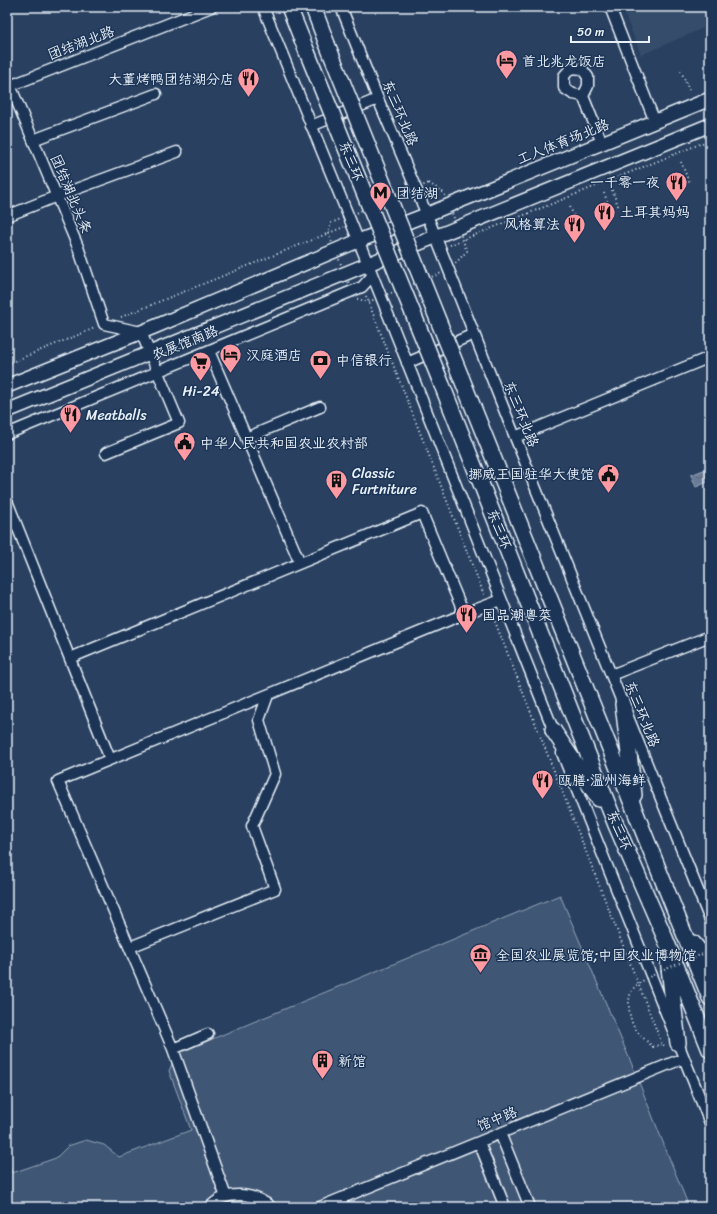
<svg xmlns="http://www.w3.org/2000/svg" width="717" height="1214" font-family="Sriracha,'LXGW WenKai TC',sans-serif">
<defs>
<pattern id="water-waves" width="16" height="10" patternUnits="userSpaceOnUse"><rect width="16" height="10" fill="#6b7c95"/><path d="M0 5q4-4 8 0t8 0" fill="none" stroke="#5a6573"/></pattern>
</defs>
<rect width="100%" height="100%" fill="#294061"/>
<filter id="ink" filterUnits="userSpaceOnUse"><feTurbulence type="fractalNoise" baseFrequency=".025" numOctaves="2"/><feDisplacementMap in="SourceGraphic" scale="8" xChannelSelector="R" yChannelSelector="G"/><feConvolveMatrix kernelMatrix="1 2 1 2 8 2 1 2 1" color-interpolation-filters="sRGB"/></filter>
<g filter="url(#ink)">
<!-- built -->
<path fill="#364d6b" d="M622,7H710V25L641,55Z"/>
<!-- green -->
<path fill="#415774" stroke="#94a4b6" d="M560,895L630,1060L689,1207H7V1159L12,1173L56,1158L68,1146L86,1140L104,1145L119,1157L191,1130L169,1071L176,1054Z"/>
<!-- water -->
<path fill="url(#water-waves)" stroke="#9dabbd" d="M706,469L710,481L696,487L691,475Z"/>
<g fill="none" stroke-linecap="round" stroke-linejoin="round">
<defs>
<path id="minor" d="M263,7L368,264L555,734
M341,7L378,99L427,215L515,437L710,920
M610,7L655,122
M7,78L78,247L104,324L141,332L179,423L106,453
M7,87L211,7
M583,96L573,94L564,88V76L571,68L582,69L588,77V86L583,96L602,143
M311,126L378,99
M33,140L156,94
M7,216L57,196L177,152
M209,351L300,563
M407,363L474,334
M7,434L362,287L372,276
M515,437L710,357
M246,438L320,407
M7,501L110,759
M464,614L501,600
M70,658L422,513L464,614L58,781L173,1049L208,1034
M611,675L710,636
M562,753L710,1123
M130,947L275,889L252,826L275,774L259,720L268,695
M173,1049L226,1197
M500,1133L530,1207
M479,1142L505,1207
M210,1207C227,1189 254,1193 271,1207
M320,1207L684,1058"/>
<path id="major" d="M7,386L154,327L358,241L423,216L710,99
M7,411L710,125"/>
<path id="highway" d="M289,7L307,52
M313,7L327,44
M461,377L710,998
M442,385L616,825L665,938L710,1050
M623,704L634,795
M553,730L599,799
M693,943L710,964
M668,959L678,1043"/>
</defs>
<!-- minor casing -->
<use href="#minor" stroke="#e8f1f8" stroke-width="13"/>
<!-- major casing -->
<use href="#major" stroke="#e8f1f8" stroke-width="16"/>
<!-- highway casing -->
<use href="#highway" stroke="#e8f1f8" stroke-width="18"/>
<!-- path -->
<path stroke="#e8f1f8" stroke-width="2" stroke-dasharray="1 3" stroke-linecap="butt" d="M681,71L689,90
M681,162L689,182
M429,183L444,193L467,251L449,270L368,302L355,298L328,233L331,223Z
M612,190L619,208
M604,193L611,211
M570,207L579,228
M450,245L710,140
M366,296L485,597
M121,317L344,227
M7,364L95,328
M492,614L662,1044L666,1047
M653,1047L662,1044"/>
<!-- minor -->
<use href="#minor" stroke="#1d3557" stroke-width="10"/>
<!-- major -->
<use href="#major" stroke="#1d3557" stroke-width="13"/>
<!-- highway -->
<use href="#highway" stroke="#1d3557" stroke-width="15"/>
<defs>
<path id="highway-bridge" d="M327,44L461,377
M307,52L442,385"/>
</defs>
<!-- highway-bridge casing -->
<use href="#highway-bridge" stroke="#e8f1f8" stroke-width="18" stroke-linecap="butt"/>
<!-- path-bridge -->
<path stroke="#e8f1f8" stroke-width="2" stroke-dasharray="1 3" stroke-linecap="butt" d="M653,1047C647,1041 639,1035 634,1027C629,1018 626,998 633,989C642,976 694,958 710,951"/>
<!-- highway-bridge -->
<use href="#highway-bridge" stroke="#1d3557" stroke-width="15"/>
</g>
</g>
<!-- icons -->
<defs>
<symbol id="hotel-pin" viewBox="-11 -11 22 30"><path d="M0 17L-7.5 6A9.5 9.5 0 1 1 7.5 6Z" fill="#ff9aa2" stroke="#1d3557"/><path d="M-6-4.5h1.5V1H6V5H4.5V3h-9V5H-6ZM-4 0a1.8 1.8 0 1 1 3.6 0ZM.5 0V-2.5h3Q6-2.5 6 0Z" fill="#111"/></symbol>
<symbol id="restaurant-pin" viewBox="-11 -11 22 30"><path d="M0 17L-7.5 6A9.5 9.5 0 1 1 7.5 6Z" fill="#ff9aa2" stroke="#1d3557"/><path d="M-5-6h1v4h1v-4h1v4h1v-4h1v5L-1.5 .5V6h-2V.5L-5-1ZM5-6V6H3V1.5H1.5Q1.5-4 5-6Z" fill="#111"/></symbol>
<symbol id="metro-pin" viewBox="-11 -11 22 30"><path d="M0 17L-7.5 6A9.5 9.5 0 1 1 7.5 6Z" fill="#ff9aa2" stroke="#1d3557"/><path d="M-5.5 5V-5H-3L0 0L3-5H5.5V5H3V-.5L0 4L-3-.5V5Z" fill="#111"/></symbol>
<symbol id="bank-pin" viewBox="-11 -11 22 30"><path d="M0 17L-7.5 6A9.5 9.5 0 1 1 7.5 6Z" fill="#ff9aa2" stroke="#1d3557"/><path d="M-6-4H6V4H-6ZM0-2.3a2.3 2.3 0 1 0 0 4.6a2.3 2.3 0 1 0 0-4.6Z" fill="#111"/></symbol>
<symbol id="supermarket-pin" viewBox="-11 -11 22 30"><path d="M0 17L-7.5 6A9.5 9.5 0 1 1 7.5 6Z" fill="#ff9aa2" stroke="#1d3557"/><path d="M-6-5.5h2.5l.6 2H6L4.5 2H-2.5L-4.4-4H-6ZM-1.5 3.2a1.3 1.3 0 1 0 .1 0ZM3 3.2a1.3 1.3 0 1 0 .1 0Z" fill="#111"/></symbol>
<symbol id="civic-pin" viewBox="-11 -11 22 30"><path d="M0 17L-7.5 6A9.5 9.5 0 1 1 7.5 6Z" fill="#ff9aa2" stroke="#1d3557"/><path d="M-.6-6.5H3V-4.5H.6V-3L4-1V1h2V6H-6V1h2V-1L-.6-3ZM-1.2 2.5V6h2.4V2.5Z" fill="#111"/></symbol>
<symbol id="building-pin" viewBox="-11 -11 22 30"><path d="M0 17L-7.5 6A9.5 9.5 0 1 1 7.5 6Z" fill="#ff9aa2" stroke="#1d3557"/><path d="M-4-6H4V6H1V3H-1V6H-4ZM-2.5-4.3h1.7v1.8h-1.7ZM.8-4.3h1.7v1.8H.8ZM-2.5-1h1.7V.8h-1.7ZM.8-1h1.7V.8H.8Z" fill="#111"/></symbol>
<symbol id="museum-pin" viewBox="-11 -11 22 30"><path d="M0 17L-7.5 6A9.5 9.5 0 1 1 7.5 6Z" fill="#ff9aa2" stroke="#1d3557"/><path d="M0-6L6-3V-2H-6V-3ZM-5-1h2V3h-2ZM-1-1h2V3h-2ZM3-1h2V3H3ZM-6 4H6V6H-6Z" fill="#111"/></symbol>
</defs>
<g fill-rule="evenodd">
<use href="#hotel-pin" x="494" y="48" width="25" height="34"/>
<use href="#restaurant-pin" x="236" y="66" width="25" height="34"/>
<use href="#restaurant-pin" x="664" y="170" width="25" height="34"/>
<use href="#metro-pin" x="368" y="180" width="25" height="34"/>
<use href="#restaurant-pin" x="592" y="200" width="25" height="34"/>
<use href="#restaurant-pin" x="562" y="212" width="25" height="34"/>
<use href="#hotel-pin" x="218" y="342" width="25" height="34"/>
<use href="#bank-pin" x="308" y="348" width="25" height="34"/>
<use href="#supermarket-pin" x="188" y="350" width="25" height="34"/>
<use href="#restaurant-pin" x="58" y="402" width="25" height="34"/>
<use href="#civic-pin" x="172" y="430" width="25" height="34"/>
<use href="#civic-pin" x="596" y="462" width="25" height="34"/>
<use href="#building-pin" x="324" y="468" width="25" height="34"/>
<use href="#restaurant-pin" x="454" y="602" width="25" height="34"/>
<use href="#restaurant-pin" x="530" y="768" width="25" height="34"/>
<use href="#museum-pin" x="468" y="942" width="25" height="34"/>
<use href="#building-pin" x="310" y="1048" width="25" height="34"/>
</g>
<g text-anchor="middle" dominant-baseline="central" stroke-width="3" stroke-linejoin="round" paint-order="stroke">
<!-- street labels -->
<g font-size="14" fill="#e8f1f8" stroke="#1d3557">
<text transform="translate(81 43) rotate(-21)">团结湖北路</text>
<text transform="translate(400 113) rotate(67)">东三环北路</text>
<text transform="translate(563 142) rotate(-22)">工人体育场北路</text>
<text transform="translate(351 161) rotate(68)">东三环</text>
<text transform="translate(71 194) rotate(67)">团结湖北头条</text>
<text transform="translate(185 343) rotate(-22)">农展馆南路</text>
<text transform="translate(521 414) rotate(68)">东三环北路</text>
<text transform="translate(499 529) rotate(68)">东三环</text>
<text transform="translate(642 714) rotate(68)">东三环北路</text>
<text transform="translate(619 830) rotate(67)">东三环</text>
<text transform="translate(497 1119) rotate(-22)">馆中路</text>
</g>
<!-- poi labels -->
<g font-size="14" fill="#e8f1f8" stroke="#1d3557" text-anchor="start">
<text x="522" y="61">首北兆龙饭店</text>
<text x="234" y="79" text-anchor="end">大董烤鸭团结湖分店</text>
<text x="660" y="182" text-anchor="end">一千零一夜</text>
<text x="396" y="193">团结湖</text>
<text x="620" y="212">土耳其妈妈</text>
<text x="560" y="224" text-anchor="end">风格算法</text>
<text x="246" y="355">汉庭酒店</text>
<text x="336" y="360">中信银行</text>
<text x="201" y="391" text-anchor="middle">Hi-24</text>
<text x="86" y="415">Meatballs</text>
<text x="200" y="443">中华人民共和国农业农村部</text>
<text x="352" y="473">Classic<tspan x="352" dy="16">Furtniture</tspan></text>
<text x="594" y="474" text-anchor="end">挪威王国驻华大使馆</text>
<text x="482" y="615">国品潮粤菜</text>
<text x="558" y="780">瓯膳·温州海鲜</text>
<text x="496" y="955">全国农业展览馆;中国农业博物馆</text>
<text x="338" y="1061">新馆</text>
</g>
</g>
<!-- margin -->
<rect width="717" height="1214" fill="none" stroke="#1d3557" stroke-width="24"/>
<rect x="12" y="12" width="693" height="1190" fill="none" stroke="#e8f1f8" stroke-width="1.5" filter="url(#ink)"/>
<!-- scale -->
<path d="M571 36v6h78v-6" fill="none" stroke="#e8f1f8" stroke-width="2"/>
<text x="577" y="36" font-size="12" fill="#e8f1f8" stroke="#1d3557" stroke-width="3" paint-order="stroke">50 m</text>
</svg>
